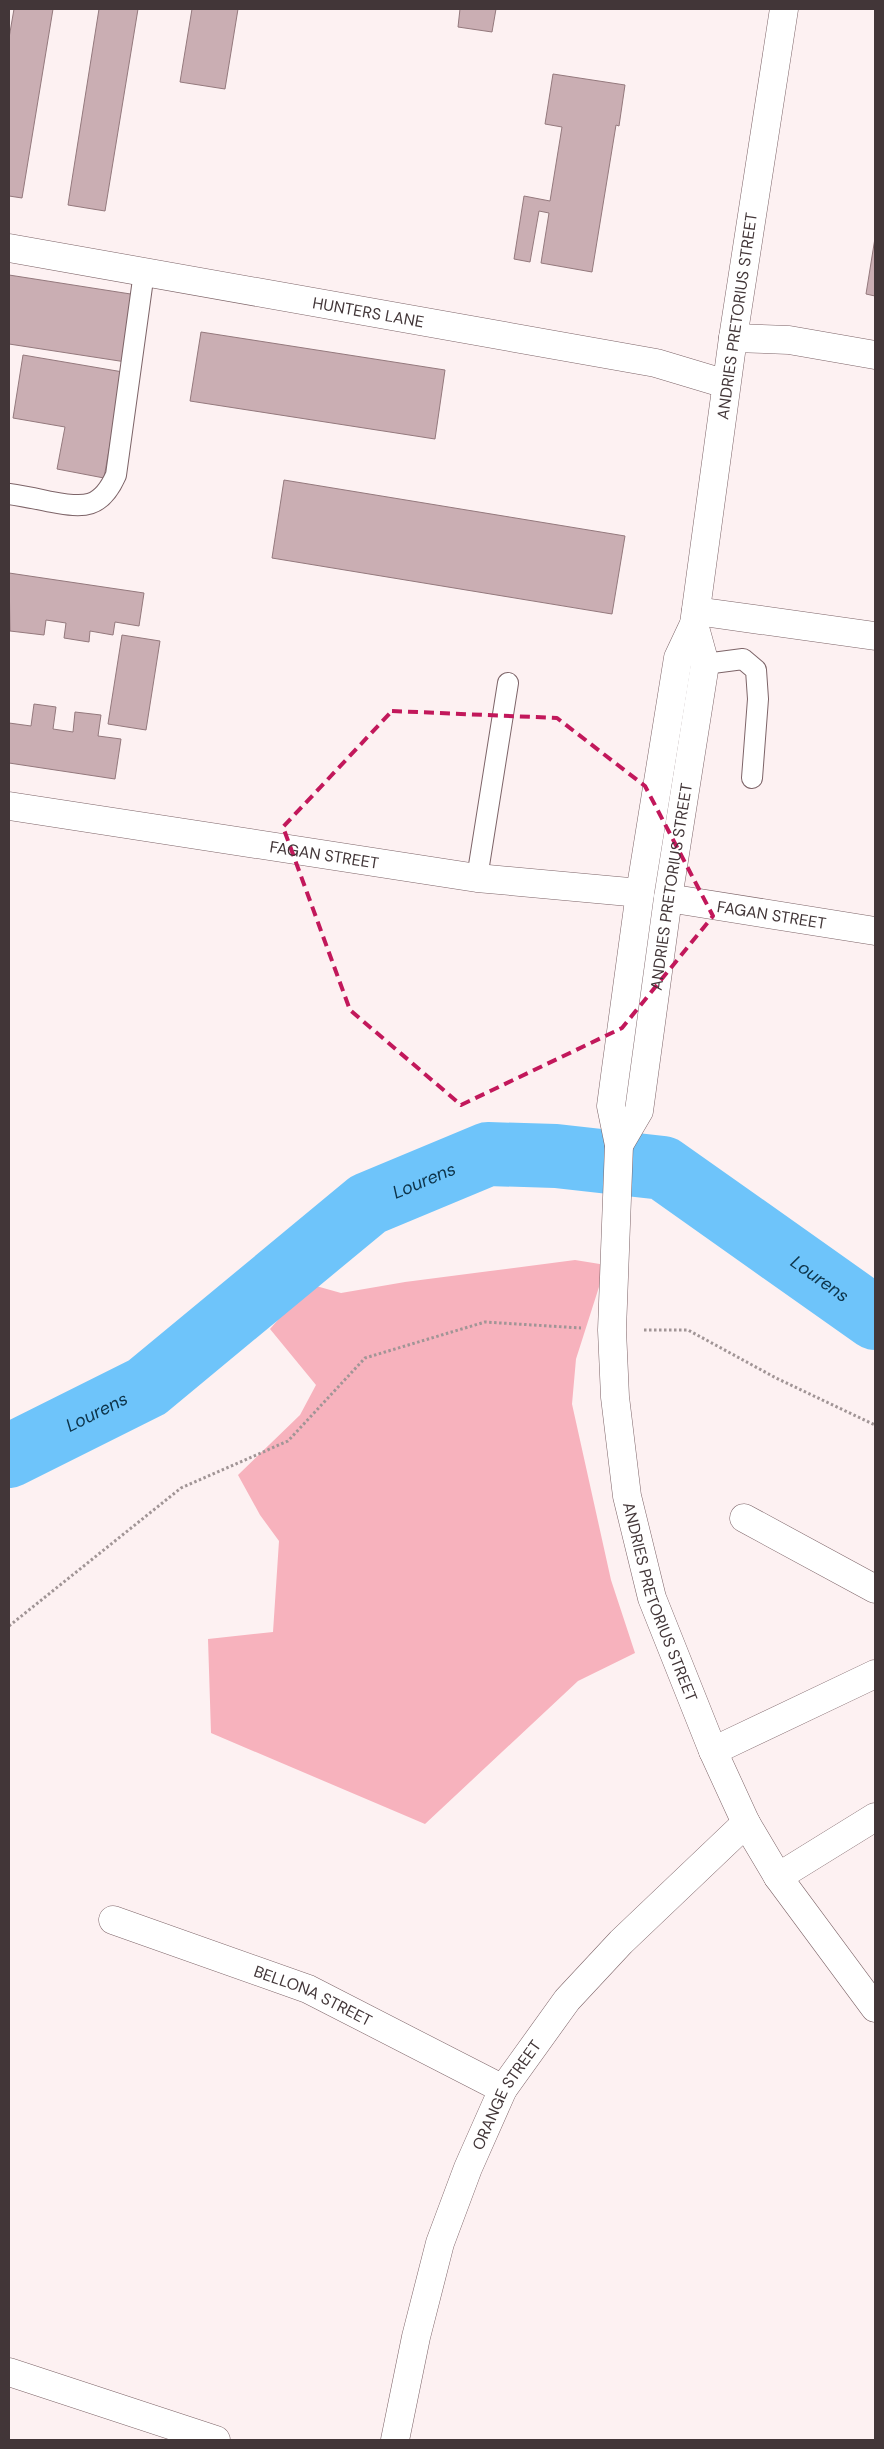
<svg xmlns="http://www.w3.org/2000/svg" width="884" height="2449" font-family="'DM Sans',sans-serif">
<rect width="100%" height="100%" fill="#fdf1f2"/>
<!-- green -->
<path fill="#f7b2bd" d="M575,1260L606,1265L576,1359L572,1404L611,1580L635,1653L578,1681L425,1824L211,1733L208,1639L273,1632L279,1541L260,1515L238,1475L300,1415L316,1385L270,1329L309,1284L341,1293L405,1282Z"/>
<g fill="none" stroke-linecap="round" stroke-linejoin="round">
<!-- river -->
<path stroke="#6ec4fa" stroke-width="64" id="s1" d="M9,1456L147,1387L368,1204L488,1154L556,1156L663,1168L875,1318"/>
</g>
<!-- building -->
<path fill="#caaeb3" stroke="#94797d" d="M14,9H53L22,198L9,196V38Z
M99,9H138L105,211L68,205Z
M192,9H238L225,89L180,82Z
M460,9H496L492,32L458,27Z
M553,74L625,85L619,126L616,125L592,272L541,263L549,213L539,211L530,262L514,259L524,196L550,201L562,127L545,124Z
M875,238V296L866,294Z
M9,275L137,295L126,362L9,344Z
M201,332L445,370L435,439L190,401Z
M23,355L123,372L104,478L57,469L65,427L13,418Z
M284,480L625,536L612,614L272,558Z
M9,573L144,593L139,626L115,622L113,635L90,631L89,642L64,638L66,623L46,620L44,635L10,631Z
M122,635L160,641L146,730L108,724Z
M34,704L56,707L53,729L73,732L75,712L101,715L98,736L121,739L115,779L9,763V723L31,726Z"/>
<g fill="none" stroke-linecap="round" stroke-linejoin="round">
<defs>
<path id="service" d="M9,494C23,496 37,499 52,502C84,508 101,509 116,475L144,272
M705,664L743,659L756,670L758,699L752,778
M477,878L508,683"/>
<g id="minor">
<path id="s2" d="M9,248L656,363L726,384"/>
<path d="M733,338L789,340L875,355"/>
<path d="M696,611L875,636"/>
<path id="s3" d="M9,806L477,878L640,893"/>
<path id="s4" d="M668,898L875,931"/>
<path d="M744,1518L875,1589"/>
<path d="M713,1751L875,1674"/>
<path d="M778,1877L875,1817"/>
<path id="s5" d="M113,1920L308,1989L503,2089"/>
<path d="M9,2372L216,2440"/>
<path id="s6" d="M395,2440L416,2337L440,2243L468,2168L503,2089L567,2000L621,1942L746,1823"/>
</g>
<g id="tertiary">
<path id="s7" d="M784,9L733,338L694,624L678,658L640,893L615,1076L611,1106L619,1145L612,1330L615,1397L627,1496L652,1598L713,1751L746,1823L778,1877L875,2008"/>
<path id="s8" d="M619,1145L639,1111L668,898L705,664L694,624"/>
</g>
</defs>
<!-- service casing -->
<use href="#service" stroke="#7d6468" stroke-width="22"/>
<!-- minor casing -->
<use href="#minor" stroke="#7d6468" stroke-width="29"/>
<!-- tertiary casing -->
<use href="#tertiary" stroke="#7d6468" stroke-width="29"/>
<!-- path -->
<path stroke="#a19596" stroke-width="3" stroke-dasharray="2.5 2.5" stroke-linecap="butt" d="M644,1330H688L776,1378L875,1425
M9,1626L181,1488L288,1441L365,1358L485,1322L581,1328"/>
<!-- service -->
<use href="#service" stroke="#fff" stroke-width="20"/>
<!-- minor -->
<use href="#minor" stroke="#fff" stroke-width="28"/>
<!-- tertiary -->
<use href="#tertiary" stroke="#fff" stroke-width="28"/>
</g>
<!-- marked area -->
<path fill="none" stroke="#c2185b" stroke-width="4" stroke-dasharray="10 6" stroke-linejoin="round" d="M392,711L557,718L645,786L713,916L622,1028L461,1105L350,1010L283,827Z"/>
<g text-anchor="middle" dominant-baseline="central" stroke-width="4" stroke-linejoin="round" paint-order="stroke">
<!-- street labels -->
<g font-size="16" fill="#423638" stroke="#fff">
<text stroke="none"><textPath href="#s2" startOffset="365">HUNTERS LANE</textPath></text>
<text transform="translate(737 316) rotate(-82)">ANDRIES PRETORIUS STREET</text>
<text stroke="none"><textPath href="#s3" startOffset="319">FAGAN STREET</textPath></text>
<text stroke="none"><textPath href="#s8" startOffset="266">ANDRIES PRETORIUS STREET</textPath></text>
<text stroke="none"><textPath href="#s4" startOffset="105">FAGAN STREET</textPath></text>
<text stroke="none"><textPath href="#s7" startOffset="1615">ANDRIES PRETORIUS STREET</textPath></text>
<text stroke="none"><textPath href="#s5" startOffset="214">BELLONA STREET</textPath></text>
<text stroke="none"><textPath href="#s6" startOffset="365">ORANGE STREET</textPath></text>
</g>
<!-- water labels -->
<g font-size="18" font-style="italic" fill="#0d3349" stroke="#fff">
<text stroke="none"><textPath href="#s1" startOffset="502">Lourens</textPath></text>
<text stroke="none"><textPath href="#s1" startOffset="939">Lourens</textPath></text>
<text stroke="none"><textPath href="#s1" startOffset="98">Lourens</textPath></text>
</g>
</g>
<!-- border -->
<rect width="884" height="2449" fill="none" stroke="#423638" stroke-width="20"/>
</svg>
